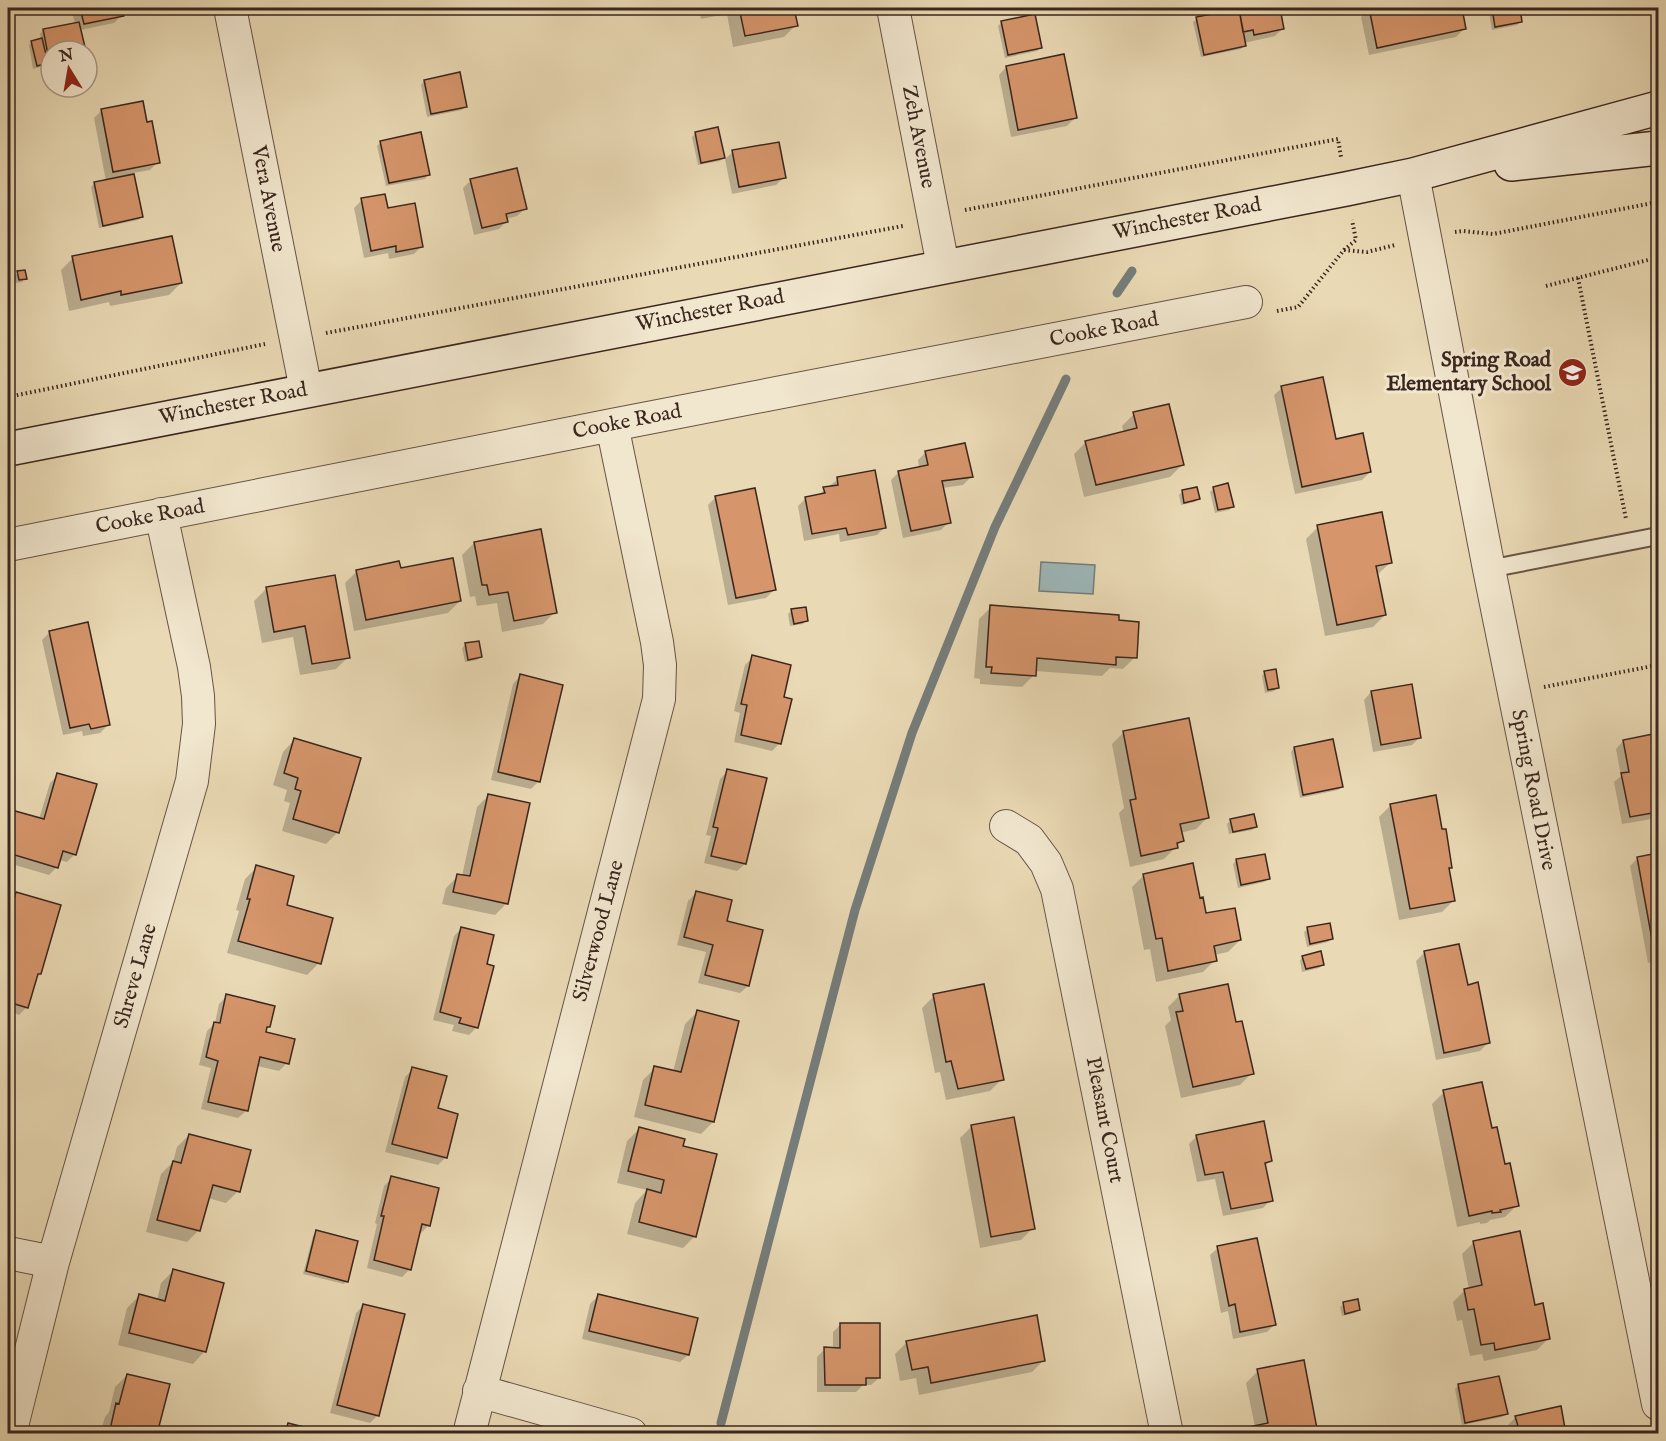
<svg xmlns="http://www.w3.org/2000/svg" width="1666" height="1441" font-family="'IM FELL English',serif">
<rect width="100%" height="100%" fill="#e9d9b4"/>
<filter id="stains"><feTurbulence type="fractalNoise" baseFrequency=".00333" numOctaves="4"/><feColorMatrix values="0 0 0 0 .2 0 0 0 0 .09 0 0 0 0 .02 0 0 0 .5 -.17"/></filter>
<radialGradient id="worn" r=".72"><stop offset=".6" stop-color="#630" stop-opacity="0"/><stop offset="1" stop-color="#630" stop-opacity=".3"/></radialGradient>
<!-- water -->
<path fill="#9db7b9" stroke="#757d7b" stroke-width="1.5" d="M1041,562L1095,565L1093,594L1039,591Z"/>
<!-- shadow -->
<path fill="#0003" d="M71,8H120L122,15L114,23L80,30L84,51H51V72H48L46,63L43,66L33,69L29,45L32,42L41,40L40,34L43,30L75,24Z
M699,8H793L796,25L784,37L733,47L727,14L701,19Z
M1239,8H1278L1283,28L1275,36L1244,43L1245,45L1241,49L1201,57L1193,22L1197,19L1240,10Z
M1379,8H1460L1464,29L1456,37L1369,55L1361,17L1369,10Z
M1488,8H1518L1521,21L1517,25L1492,30Z
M1645,8H1658V10L1646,12Z
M1002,22L1040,48L1037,51L1005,58L998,26Z
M1006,67L1075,118L1067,126L1011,137L999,75Z
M424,81L466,106L462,110L427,117L421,85Z
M102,110L158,162L150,170L133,173L141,217L138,220L99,228L91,187L94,184L106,181L94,118Z
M696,133L723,157L720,161L698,165L692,137Z
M381,142L428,175L425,179L386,186L377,146Z
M733,152L784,177L776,185L732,194L725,159Z
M471,180L525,209L517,216L506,219L507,221L499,229L474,235L463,188Z
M362,200L422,246L414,254L389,259L388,253L364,258L354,208Z
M73,258L181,283L169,295L110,306L109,302L69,311L61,270Z
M18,273L25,278L22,282L16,283L14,276Z
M1282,388L1370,472L1362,480L1295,494L1274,395Z
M1134,414L1182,465L1170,477L1084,497L1074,454L1086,442L1124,433L1122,426Z
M925,453L971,477L963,485L942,488L949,522L941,530L903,538L891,480L899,472L919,468L918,460Z
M838,479L885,527L877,535L840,542L839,534L804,541L798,506L806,498L817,496Z
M1214,488L1232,506L1229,510L1215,513L1210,492Z
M1196,489L1198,499L1195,502L1181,505L1179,495L1182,492Z
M716,497L774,590L766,598L728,605L708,505Z
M1318,527L1391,562L1377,575L1385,615L1373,627L1325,636L1306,539Z
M474,543L555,612L543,624L502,632L497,603L477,606L475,596L470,597L462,555Z
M399,570L460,601L448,613L354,631L345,583L357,571Z
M333,577L348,657L336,669L300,675L293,637L262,643L254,601L266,589Z
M991,607L1117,622L1135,657L1123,669L1110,668L1102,676L1035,671L1034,675L1022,687L980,684V679L974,678L979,619Z
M792,610L806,620L803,624L790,626L788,614Z
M50,632L108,725L100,733L83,736L82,731L63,735L42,640Z
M465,645L481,656L477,660L465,662L462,648Z
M753,657L782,698L780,743L772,751L734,742L740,713L734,711L745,665Z
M1265,672L1277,688L1274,691L1265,693L1262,676Z
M520,676L539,781L531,789L491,780L513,684Z
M1371,692L1420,737L1412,745L1373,752L1364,700Z
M1124,732L1208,817L1196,829L1180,833L1182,841L1164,859L1130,867L1119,813L1124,808L1112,744Z
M1658,735V818L1622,824L1614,782L1621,776L1616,749L1623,741Z
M294,740L338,832L326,844L282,831L290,803L284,801L287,790L273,785L283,752Z
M1294,748L1342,787L1338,790L1300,798L1291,752Z
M728,771L745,864L737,871L704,863L711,836L706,835L720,779Z
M58,775L75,854L67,862L59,860L57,867L49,875L8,863V810L39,819L50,783Z
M489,795L507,903L495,915L442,904L446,888L458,876H462L477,807Z
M1391,805L1451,867L1448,870L1454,900L1442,912L1399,920L1379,817Z
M1231,820L1255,827L1252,830L1229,834L1227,824Z
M1658,855V961L1648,963L1630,866L1638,858Z
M1236,861L1268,879L1264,882L1238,888L1233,864Z
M257,867L285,907L319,963L307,975L227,953L239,911L236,910L245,879Z
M1144,875L1198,899L1205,915L1240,940L1228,952L1214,955L1215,960L1203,972L1156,982L1150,949L1144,950L1132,887Z
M696,893L725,922L748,986L740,993L698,983L706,952L677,945L688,901Z
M16,894L39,974L35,978L27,1007L19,1015L8,1011V905Z
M462,928L486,965L477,1027L469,1035L452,1031L454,1025L433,1020L454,936Z
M1308,929L1331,939L1328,942L1307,947L1304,932Z
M1458,946L1467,986L1488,1043L1480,1051L1436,1060L1416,961L1424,953Z
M1303,957L1322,965L1319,968L1302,972L1300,960Z
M1180,995L1235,1024L1252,1073L1240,1085L1181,1098L1165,1026L1171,1020L1168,1007Z
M227,996L268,1026L264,1033L287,1063L279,1071L257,1066L246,1111L238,1118L201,1109L211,1068L199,1065L207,1031L215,1023L219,1004Z
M934,996L1002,1079L990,1091L946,1100L940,1072L935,1073L922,1008Z
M697,1012L713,1122L701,1134L634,1117L643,1080L655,1068L673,1072L685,1024Z
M413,1069L437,1109L446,1157L438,1165L385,1152L405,1077Z
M1444,1092L1491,1130L1517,1205L1505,1217L1490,1220L1487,1223L1480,1224V1222L1457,1227L1432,1104Z
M972,1126L1033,1228L1021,1240L980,1248L960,1138Z
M639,1129L681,1147L695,1236L683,1248L627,1234L635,1203L647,1190L617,1183L627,1141Z
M189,1135L238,1191L226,1203L208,1198L199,1230L187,1242L146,1232L161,1174L173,1162L177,1147Z
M1197,1136L1271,1160L1264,1167L1271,1200L1263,1208L1223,1216L1215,1179L1197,1182L1189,1144Z
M392,1178L429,1225L421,1233H419L410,1269L402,1277L367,1268L377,1224L375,1223L384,1186Z
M317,1232L347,1281L344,1284L303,1274L313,1236Z
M1474,1242L1534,1307L1549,1338L1537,1350L1484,1361L1482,1354L1470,1356L1462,1320L1457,1321L1453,1302L1465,1290L1469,1289L1462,1254Z
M1218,1248L1274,1325L1267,1332L1233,1339L1228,1311L1221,1313L1210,1255Z
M173,1271L222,1284L204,1352L193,1364L118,1345L127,1308L139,1296L157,1301L161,1283Z
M598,1296L688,1355L680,1362L582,1339L590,1304Z
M1344,1304L1359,1310L1355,1313L1342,1316L1340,1307Z
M364,1305L378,1415L370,1423L330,1413L356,1313Z
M841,1324L879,1378L871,1385H863L856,1392H817V1357L825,1349H833V1332Z
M907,1342L1044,1360L1032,1372L919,1395L916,1378L900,1381L895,1354Z
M1258,1371L1316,1434H1248L1255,1427L1246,1383Z
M127,1375L156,1434H100L105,1417L109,1412L115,1387Z
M1498,1377L1506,1414L1502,1417L1462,1425L1455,1389L1458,1386Z
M1516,1417L1565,1434H1490L1509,1429L1508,1425Z
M288,1425L326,1434H280Z"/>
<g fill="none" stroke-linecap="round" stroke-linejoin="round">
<!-- stream -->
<path stroke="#757d7b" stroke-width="9" d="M1117,293L1132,271
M721,1423L855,910L912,733L995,527L1066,379"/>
</g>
<!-- building -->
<path fill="#d6956b" stroke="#3a261e" stroke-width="1.5" d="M80,8H122L124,16L84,24Z
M739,8H794L798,26L745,36Z
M1244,8H1280L1284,29L1254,35L1253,30L1243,32L1239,9Z
M1369,8H1462L1466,29L1377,48Z
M1492,8H1520L1522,22L1495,27Z
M1239,9L1246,46L1204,55L1196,17Z
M1035,14L1042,48L1008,55L1001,21Z
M79,22L86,51H51V70L43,29Z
M42,38L48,63L37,66L31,41Z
M1064,54L1077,118L1018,130L1006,66Z
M460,72L467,107L431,114L424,80Z
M143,101L147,122L152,121L160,163L113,172L101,109Z
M718,127L725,158L701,163L695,132Z
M421,132L430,175L389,183L380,141Z
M779,142L786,178L739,187L732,150Z
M517,168L527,209L506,214L508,222L482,228L470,179Z
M134,174L143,217L103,226L94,182Z
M385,194L388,208L415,203L423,247L396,252V246L371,251L361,198Z
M172,236L182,283L121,295V291L81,300L72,256Z
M25,270L27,279L19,280L17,271Z
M1323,377L1336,439L1363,433L1371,472L1302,487L1281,386Z
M1169,404L1184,465L1096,485L1085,441L1137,428L1133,412Z
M965,443L973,477L942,481L951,523L911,531L898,471L928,465L925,451Z
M875,470L886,528L848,535L846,528L812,534L805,497L825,493L823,487L838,485L837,477Z
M1228,483L1234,507L1218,510L1213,487Z
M1197,487L1200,499L1184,503L1182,490Z
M755,488L776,590L736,598L715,496Z
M1382,512L1392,563L1376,566L1386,615L1337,625L1317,525Z
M541,529L557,613L514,621L508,592L489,595L487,585H482L474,542Z
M453,558L461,601L366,620L356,570L399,561L401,568Z
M335,575L350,658L312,664L305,626L274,632L266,587Z
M990,605L1119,615V620L1139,622L1137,658L1116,657V665L1037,658L1036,676L991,673L992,667H986Z
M806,607L808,621L794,624L791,609Z
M88,622L110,725L91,729L89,724L70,728L49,631Z
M479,641L482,657L468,660L465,643Z
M752,655L791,665L784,697L792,699L781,744L741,735L747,705L741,704Z
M1276,669L1279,688L1268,690L1264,671Z
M520,674L563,685L540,782L498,772Z
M1412,684L1421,738L1381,745L1371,691Z
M1189,718L1209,818L1180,824L1184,841L1177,843L1178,848L1141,856L1130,800L1136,799L1123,731Z
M1658,733V812L1630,817L1621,773L1629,772L1623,740Z
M294,738L361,758L339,833L293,819L301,791L295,789L298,778L284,773Z
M1333,739L1343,787L1303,795L1294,747Z
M727,769L767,778L746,864L711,856L718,828L713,827Z
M57,773L97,784L76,855L63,851L58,868L8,853V809L44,819Z
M488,794L530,803L508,904L453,892L457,874L470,876Z
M1436,795L1442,829H1446L1452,868H1449L1455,901L1410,909L1390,804Z
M1254,814L1257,827L1233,832L1230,819Z
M1658,853V956H1655L1637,857Z
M1265,854L1270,879L1241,885L1236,859Z
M1193,863L1200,898L1203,897L1206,913L1235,908L1241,940L1214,946L1217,961L1168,971L1162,938L1156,939L1143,874Z
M256,865L294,876L287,905L333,918L321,964L238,941L250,899H247Z
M696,891L732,900L727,921L763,930L749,986L705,975L713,945L684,937Z
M16,892L61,905L41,974H38L28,1008L8,1002V921Z
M1330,923L1333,939L1310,944L1307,927Z
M461,927L494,935L487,964L494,966L478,1028L459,1023L461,1018L440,1012Z
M1459,944L1468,985L1478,982L1490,1043L1444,1053L1424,951Z
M1321,951L1324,965L1306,969L1302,956Z
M984,984L1004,1080L958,1089L951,1061L946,1062L933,994Z
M1228,984L1236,1022L1242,1021L1254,1074L1193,1087L1176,1012L1183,1011L1179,994Z
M226,994L275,1006L270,1027H267L266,1032L295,1039L289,1064L260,1057L248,1111L208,1102L218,1061L206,1057L214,1022L220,1023Z
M697,1010L739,1021L714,1122L645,1105L654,1066L681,1072Z
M412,1067L447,1076L438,1108L458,1114L447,1158L392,1144Z
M1482,1082L1492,1128L1497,1127L1505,1164L1510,1163L1519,1206L1500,1210L1501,1212L1492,1213V1211L1469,1216L1443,1090Z
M1014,1117L1035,1229L991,1237L971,1125Z
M1264,1121L1272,1161L1265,1163L1273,1201L1231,1209L1223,1172L1205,1175L1196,1135Z
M639,1127L685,1139L683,1146L717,1154L696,1237L639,1222L647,1189L661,1193L664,1180L628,1171Z
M189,1134L251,1150L240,1192L213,1185L200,1231L157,1220L173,1161L181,1163Z
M391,1176L439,1188L430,1226L422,1224L411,1270L374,1260L384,1216H381Z
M316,1230L358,1241L348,1282L306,1271Z
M1520,1231L1535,1305L1543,1303L1550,1339L1495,1350L1494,1343L1481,1345L1474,1309L1468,1310L1464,1289L1482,1285L1473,1241Z
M1257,1238L1276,1325L1240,1332L1235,1304L1229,1306L1217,1246Z
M173,1269L224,1283L206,1352L129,1333L139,1294L165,1301Z
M598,1294L698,1318L689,1355L589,1331Z
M1358,1299L1360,1310L1345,1314L1343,1302Z
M363,1304L405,1314L379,1416L337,1405Z
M1037,1315L1045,1361L931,1383L928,1367L912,1370L906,1341Z
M840,1323H880V1378H866V1385H825L824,1347L840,1348Z
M1304,1360L1318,1434H1254L1253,1426L1268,1423L1257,1369Z
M127,1374L170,1384L157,1434H109L116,1403L119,1404Z
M1499,1376L1508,1414L1465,1423L1458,1384Z
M1561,1406L1566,1434H1489L1518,1426L1515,1416Z
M288,1423L332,1434H285Z
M1386,1428L1387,1434H1368V1432Z"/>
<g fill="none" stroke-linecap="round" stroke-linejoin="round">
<defs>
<path id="lane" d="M1489,569L1658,536"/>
<path id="street" d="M230,8L306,390
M893,8L943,266
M1413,175L1489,569L1658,1404
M8,545L612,425L1246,302
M1006,826L1029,840L1046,863L1057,889L1167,1434
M8,1253L53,1262
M479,1391L631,1434
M10,1434L53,1262L192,781L199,724L198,696L194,667L161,514
M469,1434L659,699L660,665L657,642L612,425"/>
<path id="secondary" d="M1511,164L1658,148
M8,449L1346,189L1413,175L1658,108"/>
</defs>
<!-- lane casing -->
<use href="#lane" stroke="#665344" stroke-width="20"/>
<!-- street casing -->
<use href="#street" stroke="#665344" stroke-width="34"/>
<!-- secondary casing -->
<use href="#secondary" stroke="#3a261e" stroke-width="36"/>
<!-- path -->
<path stroke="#3a261e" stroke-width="4" stroke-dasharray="1.5 3" stroke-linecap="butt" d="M965,210L1338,139L1341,157
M1455,232L1463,231L1493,234L1658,202
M1344,250L1367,252L1395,245
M1578,278L1626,519
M1546,286L1648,260
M1277,311L1298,307L1344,250L1356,240L1352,220
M326,333L903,226
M8,397L265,344
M1544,687L1658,665"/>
<!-- lane -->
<use href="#lane" stroke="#f1e6ce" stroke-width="16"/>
<!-- street -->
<use href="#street" stroke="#f1e6ce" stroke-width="32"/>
<!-- secondary -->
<use href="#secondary" stroke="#f1e6ce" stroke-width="33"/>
</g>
<!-- icons -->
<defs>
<symbol id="school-disc" viewBox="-11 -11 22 22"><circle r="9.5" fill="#8f2418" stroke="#f1e6ce"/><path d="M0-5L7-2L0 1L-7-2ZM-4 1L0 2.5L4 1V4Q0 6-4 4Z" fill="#fff"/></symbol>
</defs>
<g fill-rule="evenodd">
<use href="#school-disc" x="1556" y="356" width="33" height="33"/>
</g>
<g text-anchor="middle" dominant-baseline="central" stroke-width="6" stroke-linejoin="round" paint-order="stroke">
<!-- street labels -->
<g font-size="21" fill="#3a261e" stroke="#f1e6ce">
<text transform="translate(918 137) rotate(79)">Zeh Avenue</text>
<text transform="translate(268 199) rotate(79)">Vera Avenue</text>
<text transform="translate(1187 219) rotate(-11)">Winchester Road</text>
<text transform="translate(710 311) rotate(-11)">Winchester Road</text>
<text transform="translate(1104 330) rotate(-11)">Cooke Road</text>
<text transform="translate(233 404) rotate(-11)">Winchester Road</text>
<text transform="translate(627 422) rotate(-11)">Cooke Road</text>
<text transform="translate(150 517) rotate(-11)">Cooke Road</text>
<text transform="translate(1533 790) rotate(79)">Spring Road Drive</text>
<text transform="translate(599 931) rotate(-75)">Silverwood Lane</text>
<text transform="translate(136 976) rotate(-74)">Shreve Lane</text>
<text transform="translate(1104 1120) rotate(79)">Pleasant Court</text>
</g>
<!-- poi labels -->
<g font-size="21" font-weight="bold" fill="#3a261e" stroke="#f1e6ce" text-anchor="end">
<text x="1551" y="360">Spring Road<tspan x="1551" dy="24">Elementary School</tspan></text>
</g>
</g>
<!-- margin -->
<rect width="1666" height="1441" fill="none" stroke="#e9d9b4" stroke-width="30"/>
<rect x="9" y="9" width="1648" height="1423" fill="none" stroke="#3a261e" stroke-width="3"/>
<rect x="15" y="15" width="1636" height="1411" fill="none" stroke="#3a261e" stroke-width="1.5"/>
<!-- north arrow -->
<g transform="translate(69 69) rotate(349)"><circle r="28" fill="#f1e6ce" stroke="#a89988" stroke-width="1.5"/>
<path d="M0-4.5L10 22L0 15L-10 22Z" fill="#8f2418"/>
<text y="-9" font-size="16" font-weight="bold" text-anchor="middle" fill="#3a261e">N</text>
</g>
<rect width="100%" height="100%" filter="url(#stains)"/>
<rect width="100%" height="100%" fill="url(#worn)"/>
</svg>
